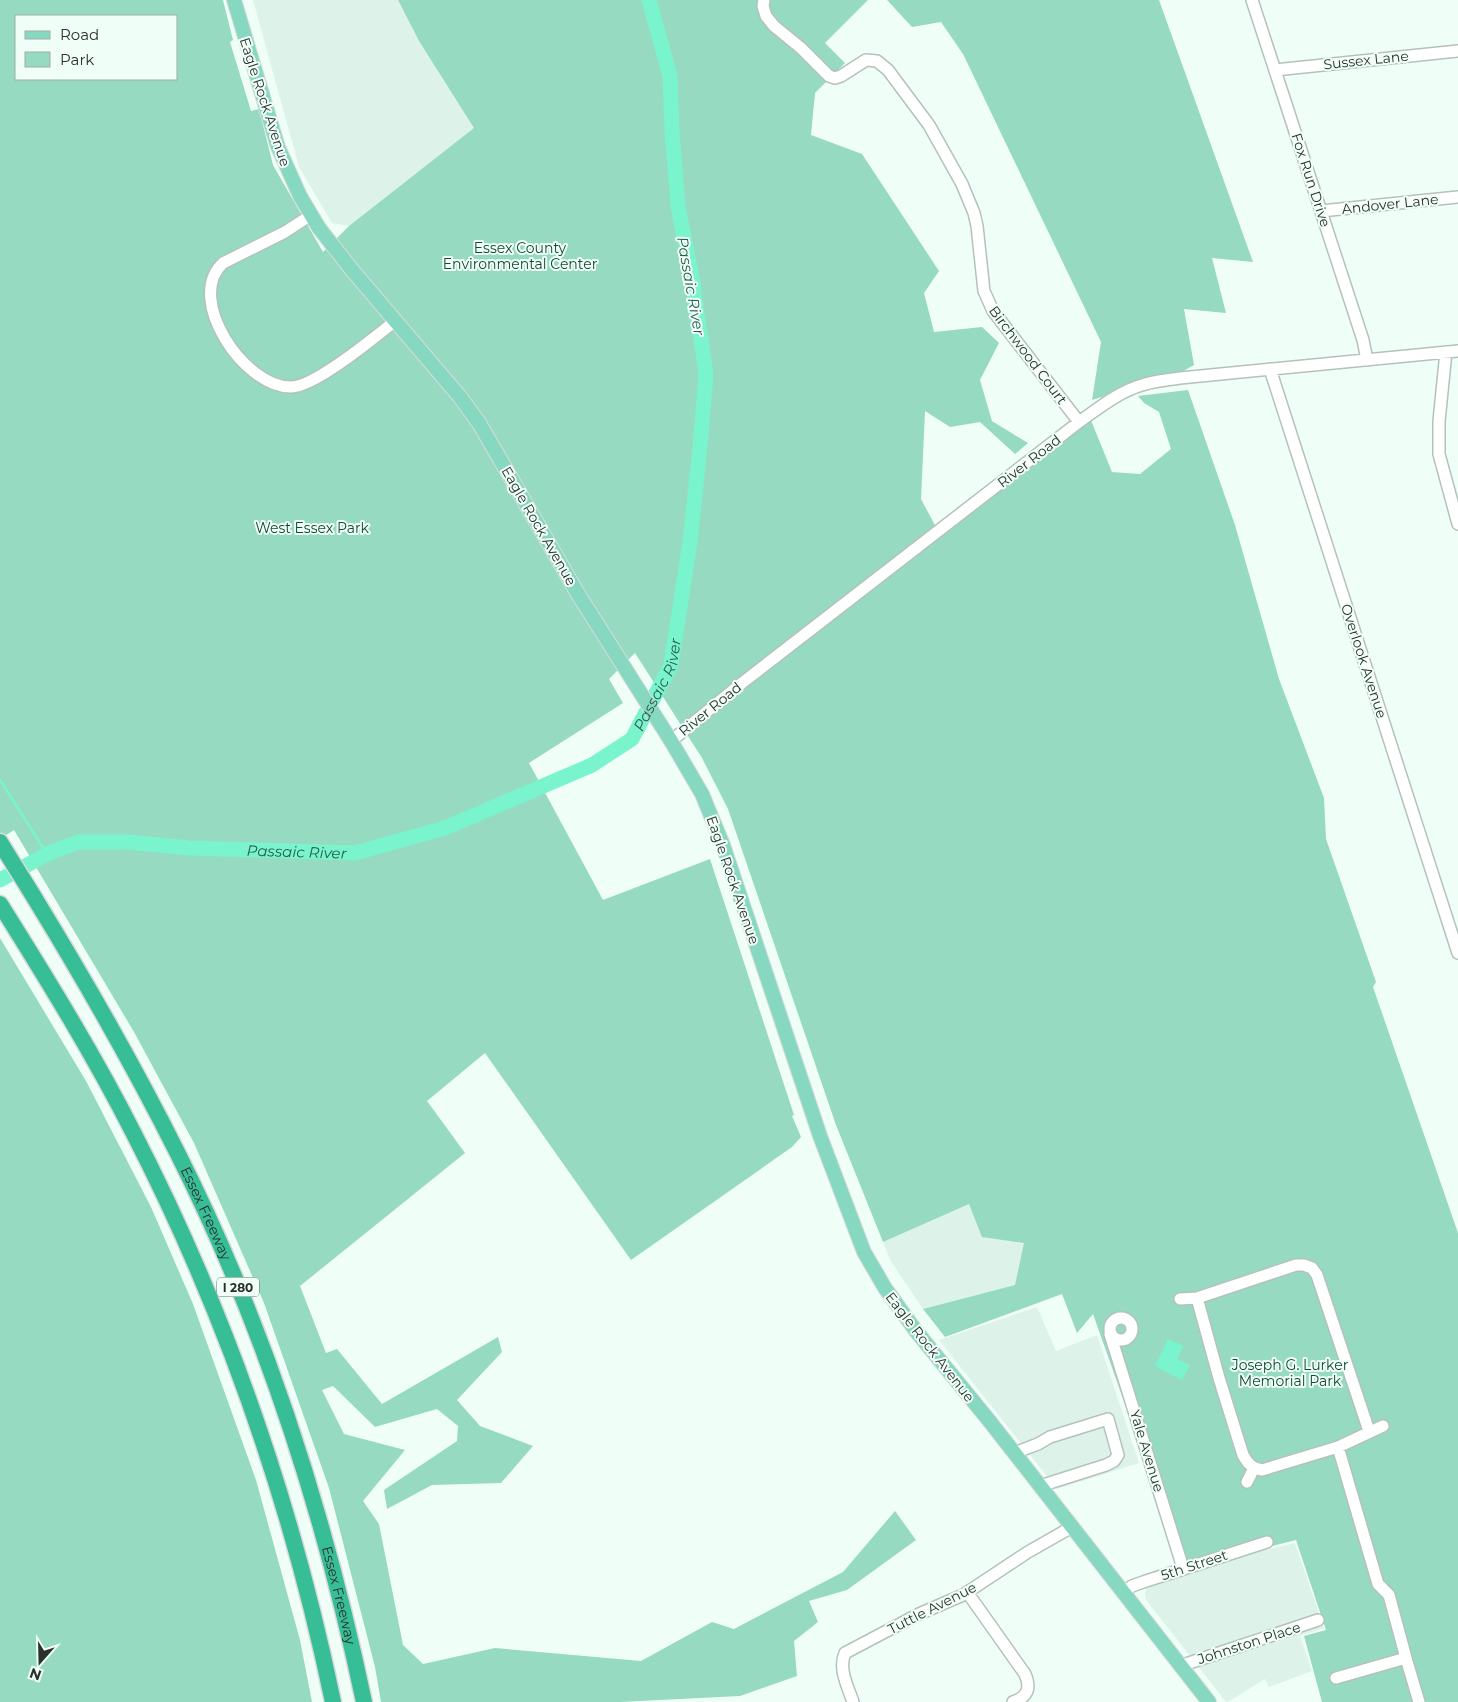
<svg xmlns="http://www.w3.org/2000/svg" width="1458" height="1702" font-family="Montserrat,sans-serif">
<rect width="100%" height="100%" fill="#f0fef8"/>
<!-- built -->
<path fill="#ddf3ea" d="M253,0H398L419,41L475,128L349,226L332,223L299,167Z
M969,1204L1025,1242L1015,1285L923,1309L890,1260L883,1242Z
M1037,1307L1056,1351L1097,1335L1139,1463L1057,1489L939,1340Z
M1295,1543L1324,1628L1300,1636L1312,1671L1269,1687L1265,1679L1228,1702H1226L1146,1600L1145,1594L1147,1588L1250,1554Z"/>
<!-- green -->
<path fill="#96dac1" fill-rule="evenodd" d="M0,0H223L233,40L230,42L251,111L259,109L273,165L323,252L349,226L474,128L419,41L398,0H868L825,43L845,63L815,93L811,135L862,154L939,271L924,293L934,332L982,327L999,343L980,380L992,421L1028,443L1015,454L980,422L950,427L925,411L921,499L937,529L1088,413L1112,472L1140,474L1171,449L1159,412L1144,403L1138,396L1188,390L1235,525L1279,679L1324,798L1326,839L1376,982L1373,987L1458,1233V1702H1322L1304,1636L1326,1630L1296,1540L1183,1568L1093,1314L1077,1333L1062,1294L945,1337L923,1309L1015,1285L1024,1243L982,1237L969,1204L883,1242L836,1125L728,809L702,758L635,653L609,679L623,703L529,763L603,900L710,859L794,1115L792,1116L801,1137L792,1147L631,1260L485,1053L427,1101L465,1153L300,1286L326,1353L337,1349L382,1404L498,1337L502,1352L457,1400L480,1426L533,1446L501,1483L432,1485L387,1509L384,1490L457,1441L458,1426L437,1409L375,1427L333,1386L322,1390L344,1434L405,1450L363,1501L379,1524L403,1645L423,1664L495,1648L641,1661L712,1622L734,1629L843,1572L895,1511L916,1540L847,1590L809,1601L818,1622L794,1641L797,1676L740,1696L620,1702H381L375,1667L329,1488L264,1303L194,1143L134,1032L14,830L0,839ZM16,16H176V79H16Z
M887,0H1159L1253,262L1212,258L1226,313L1184,309L1194,365L1180,373L1092,400L1101,342L963,54L941,22L912,27Z
M0,938L86,1081L151,1207L193,1304L256,1480L300,1640L312,1702H0Z"/>
<!-- water -->
<path fill="#79f4cc" d="M1168,1339L1184,1346L1177,1359L1190,1365L1182,1380L1155,1366Z"/>
<g fill="none" stroke-linecap="round" stroke-linejoin="round">
<!-- stream -->
<path stroke="#79f4cc" stroke-width="2.5" d="M0,780L47,854"/>
<!-- river -->
<path stroke="#79f4cc" stroke-width="15" id="s1" d="M0,880L47,854L78,842H128L189,848L355,853L445,828L592,765L632,739L671,665L690,542L700,447L706,374L692,278L678,206L672,132L670,76L649,0"/>
<defs>
<path id="minor" d="M764,0L763,6L766,16L774,26L801,48L829,76L835,78L841,76L866,60L877,61L888,70L929,125L962,184L974,213L977,226L984,291L993,311L1079,422
M1252,0L1363,340L1367,360
M1275,70L1458,51
M1321,211L1458,197
M311,215L285,232L223,263C184,299 245,388 291,387C315,387 375,337 395,321
M1446,352L1439,421V454L1458,524
M1270,369L1458,953
M671,741L742,683L1079,422C1099,408 1118,392 1142,385C1154,381 1168,380 1180,378L1458,351
M1180,1299L1197,1298
M1110 1329a11 11 0 1 1 22 0a11 11 0 1 1-22 0Z
M1110,1334L1183,1568
M1369,1431L1317,1275L1312,1268L1304,1265H1296L1197,1298L1219,1378L1243,1455C1248,1464 1252,1468 1262,1470L1338,1447L1383,1426
M1338,1447L1378,1584L1389,1595L1406,1658L1419,1702
M1014,1453L1038,1444L1050,1437L1108,1419L1118,1455L1114,1461L1106,1465L1040,1486
M1247,1482L1254,1468
M967,1592L1025,1674C1031,1688 1028,1697 1013,1702
M1124,1592L1132,1586L1143,1582L1267,1542
M1180,1666L1318,1620
M1336,1678L1406,1658
M853,1702C848,1687 838,1669 845,1653L919,1614L963,1595L1028,1552L1072,1527"/>
<path id="major" d="M234,0L278,147L300,196L319,228L352,270L460,397L479,423L578,594L671,741L702,794L723,845L820,1136L864,1252L885,1288L916,1331L991,1423L1209,1702"/>
<g id="highway">
<path id="s2" d="M0,842C12,862 25,882 37,902C87,984 135,1068 178,1154C265,1327 324,1512 364,1702"/>
<path d="M0,904C47,979 94,1055 134,1134C226,1313 292,1505 333,1702"/>
</g>
</defs>
<!-- minor casing -->
<use href="#minor" stroke="#b4c2bc" stroke-width="14"/>
<!-- major casing -->
<use href="#major" stroke="#d9dad9" stroke-width="16"/>
<!-- highway casing -->
<use href="#highway" stroke="#d9dad9" stroke-width="19"/>
<!-- minor -->
<use href="#minor" stroke="#fff" stroke-width="11"/>
<!-- major -->
<use href="#major" stroke="#87d8c1" stroke-width="14"/>
<!-- highway -->
<use href="#highway" stroke="#37be97" stroke-width="16"/>
</g>
<g text-anchor="middle" dominant-baseline="central" stroke-width="4" stroke-linejoin="round" paint-order="stroke">
<!-- shield labels -->
<rect fill="#f0fef8" stroke="#656e6b" stroke-width="1" x="217" y="1277.5" width="42" height="19" rx="4"/>
<g font-size="12" font-weight="bold" fill="#2a302e">
<text x="238" y="1287">I 280</text>
</g>
<!-- street labels -->
<g font-size="14" fill="#2a302e" stroke="#f0fef8">
<text transform="translate(1366 60) rotate(-6)">Sussex Lane</text>
<text transform="translate(265 102) rotate(72)">Eagle Rock Avenue</text>
<text transform="translate(1311 180) rotate(72)">Fox Run Drive</text>
<text transform="translate(1390 204) rotate(-6)">Andover Lane</text>
<text transform="translate(1028 355) rotate(53)">Birchwood Court</text>
<text transform="translate(1029 461) rotate(-38)">River Road</text>
<text transform="translate(539 526) rotate(60)">Eagle Rock Avenue</text>
<text transform="translate(1364 661) rotate(72)">Overlook Avenue</text>
<text transform="translate(710 709) rotate(-39)">River Road</text>
<text transform="translate(733 880) rotate(71)">Eagle Rock Avenue</text>
<text stroke="none"><textPath href="#s2" startOffset="425">Essex Freeway</textPath></text>
<text transform="translate(930 1347) rotate(52)">Eagle Rock Avenue</text>
<text transform="translate(1147 1451) rotate(73)">Yale Avenue</text>
<text transform="translate(1194 1565) rotate(-18)">5th Street</text>
<text stroke="none"><textPath href="#s2" startOffset="830">Essex Freeway</textPath></text>
<text transform="translate(932 1608) rotate(-27)">Tuttle Avenue</text>
<text transform="translate(1249 1643) rotate(-18)">Johnston Place</text>
</g>
<!-- park labels -->
<g font-size="14" fill="#124838" stroke="#f0fef8">
<text x="520" y="248">Essex County<tspan x="520" dy="16">Environmental Center</tspan></text>
<text x="312" y="528">West Essex Park</text>
<text x="1290" y="1365">Joseph G. Lurker<tspan x="1290" dy="16">Memorial Park</tspan></text>
</g>
<!-- water labels -->
<g font-size="15" font-style="italic" fill="#2a5d4c" stroke="#f0fef8">
<text transform="translate(691 286) rotate(80)">Passaic River</text>
<text stroke="none"><textPath href="#s1" startOffset="726">Passaic River</textPath></text>
<text stroke="none"><textPath href="#s1" startOffset="306">Passaic River</textPath></text>
</g>
</g>
<!-- legend -->
<rect x="15" y="15" width="162" height="65" fill="#f0fef8" stroke="#a1aca7"/>
<rect x="25" y="31" width="25" height="8" fill="#87d8c1" stroke="#a1aca7"/>
<text x="60" y="40" font-size="15" fill="#2a302e">Road</text>
<rect x="25" y="52" width="25" height="15" fill="#96dac1" stroke="#a1aca7"/>
<text x="60" y="65" font-size="15" fill="#2a302e">Park</text>
<!-- north arrow -->
<g transform="translate(40 1662) rotate(200)" stroke="#f0fef8" stroke-width="4" paint-order="stroke">
<path d="M0-4L9 19L0 12L-9 19Z" fill="#2a302e"/>
<text y="-8" font-size="14" font-weight="bold" text-anchor="middle" fill="#2a302e">N</text>
</g>
</svg>
